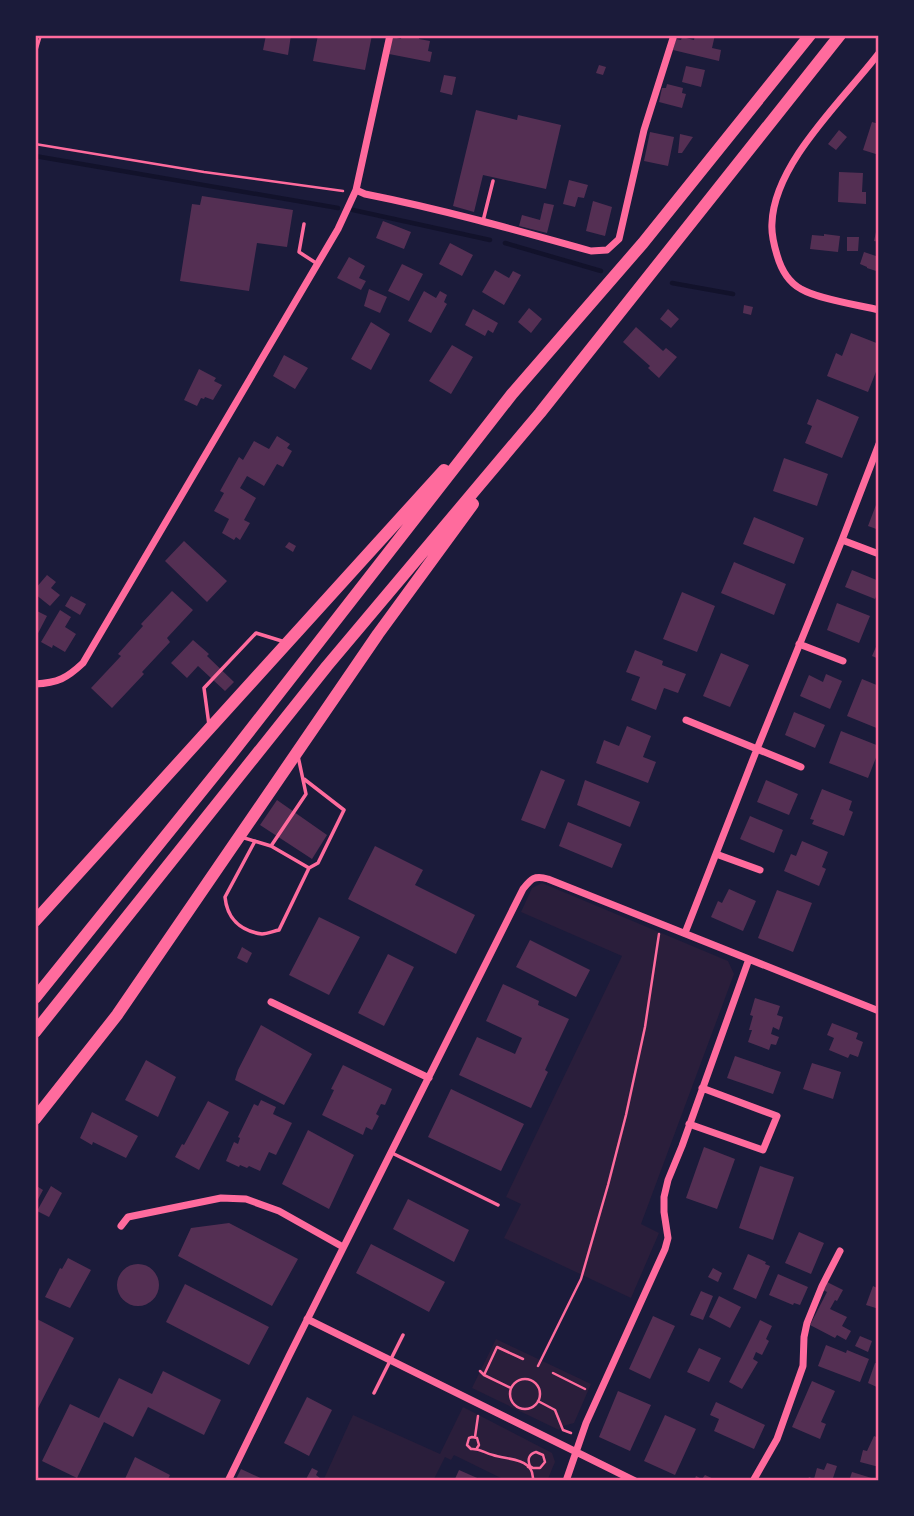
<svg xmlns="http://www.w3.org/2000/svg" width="914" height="1516" font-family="'PT Sans Narrow',sans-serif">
<rect width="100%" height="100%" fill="#1b1b3a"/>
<!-- green -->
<path fill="#2a1e3b" d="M542,883L728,961L734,974L641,1224L659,1233L631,1298L504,1238L521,1204L506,1197L622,956L521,912L532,888Z
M496,1339L591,1384L574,1423L563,1426L559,1430L472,1388Z
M463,1407L552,1453L555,1462L547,1481H507L454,1455L451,1460L445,1457L433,1481H323L353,1415L440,1454Z"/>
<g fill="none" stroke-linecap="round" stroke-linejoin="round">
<!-- stream -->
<path stroke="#12122b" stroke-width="4.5" d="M35,156L338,208
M353,210L490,240
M505,243L601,271
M672,283L733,294"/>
</g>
<!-- building -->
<path fill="#542f53" d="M266,35H291L288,55L263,50Z
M318,35H372L365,70L313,61Z
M402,35H420L419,39L430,41L428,51L432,52L430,62L389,54L392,37L401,39Z
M695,35H715L712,48L721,50L719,61L673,50L676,39L681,40L682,37L694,40Z
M599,65L606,67L603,75L596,73Z
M686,66L705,70L701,87L682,82Z
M444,75L456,77L452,95L440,92Z
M667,84L683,88L682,93L686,94L682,108L659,102L662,88H666Z
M476,110L517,120L518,115L561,125L546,189L483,175L474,212L453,206Z
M872,122L879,124V155L863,150Z
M839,130L847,137L836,150L828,144Z
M650,132L674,137L668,166L644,161Z
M680,134L693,137L682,153H678Z
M839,172L863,173L862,192H866V204L838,202Z
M569,180L588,185L584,198L578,197L575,207L563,204Z
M202,196L293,210L287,247L257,243L249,291L180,281L192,204L200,205Z
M593,201L612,207L605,236L586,231Z
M544,203L554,205L547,233L519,226L522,215L540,220Z
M383,221L411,232L404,249L376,238Z
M878,223H879V242L874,241Z
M824,234L840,236L838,252L810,249L812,235L824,236Z
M847,237H859L858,251H847Z
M450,243L473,255L462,276L439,264Z
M864,252L879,257V272L867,268V267L860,264Z
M349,257L365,266L359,278L366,281L361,290L337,278Z
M402,264L423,274L409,301L388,291Z
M495,270L509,278L513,271L521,275L504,305L482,292Z
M369,289L387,297L380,313L364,306Z
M424,291L436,298L440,291L447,295L444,302L447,304L431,333L408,321Z
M744,305L753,307L751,315L743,313Z
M529,308L542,319L531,333L518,322Z
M473,309L498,323L493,333L488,330L485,336L465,325Z
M668,309L679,319L671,328L660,319Z
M371,322L390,334L371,370L351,359Z
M636,327L663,351L666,348L677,357L659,378L648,368L650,366L623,342Z
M851,333L879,344V364L868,392L827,376L836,353L842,356Z
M452,345L473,357L451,394L429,381Z
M284,355L308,368L295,389L273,376Z
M199,369L216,378L214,381L222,385L213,400L205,397L204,399L201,398L197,406L184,400Z
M817,399L859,417L842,458L805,443L812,426L807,424Z
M277,436L290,444L287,448L292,451L283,467L277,464L264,486L247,476L240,488L256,498L244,520L250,523L240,540L236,537L234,540L222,533L229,519L214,511L224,493L220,491L239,457L243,460L254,441L269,449Z
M784,458L828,474L817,506L773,491Z
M879,497V530L868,526Z
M754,517L804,538L794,564L743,544Z
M184,541L227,581L207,602L165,561Z
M289,542L296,546L293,552L285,547Z
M734,562L786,584L774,615L721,593Z
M852,570L879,581V590L875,599L845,587Z
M47,575L56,582L51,588L60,595L50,606L35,594V589Z
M172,591L193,610L167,638L170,642L142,672L144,674L112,708L91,688L121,656L118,654L143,626L141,624Z
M682,592L715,606L697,652L663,639Z
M71,596L86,604L80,615L65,606Z
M837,603L870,616L859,643L827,630Z
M35,610L47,616L35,639Z
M60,610L71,617L65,627L76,634L65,652L53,645L52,648L41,642Z
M193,640L209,654L207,656L234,682L225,691L198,666L187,678L171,663Z
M879,640V659L872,656Z
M635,650L663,661L662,665L686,674L678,693L664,688L656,710L631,700L640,677L626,672Z
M721,653L749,665L730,707L703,696Z
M826,674L842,681L830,709L800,696L809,675L823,682Z
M862,679L879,686V729L847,716Z
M794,712L825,725L815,748L785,735Z
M627,726L651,736L643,757L656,762L648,783L596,763L604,740L619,746Z
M841,731L879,746V750L868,778L829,763Z
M541,770L565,780L545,829L521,820Z
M585,780L640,802L630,827L577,805Z
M766,780L798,794L789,815L757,802Z
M822,789L852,801L849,810L853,812L844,836L812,824L814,820L810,819Z
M277,800L327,835L312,859L260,825Z
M750,816L783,830L774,853L740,839Z
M568,822L622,844L612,868L559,846Z
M802,841L828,852L822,867L826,869L819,886L784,871L791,854L796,856Z
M375,846L423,870L415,885L475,915L456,954L348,899Z
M729,889L756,901L743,931L711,917L718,901L722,903Z
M777,890L812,903L793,952L758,938Z
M319,917L360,937L329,995L289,975Z
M530,940L590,970L576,997L516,967Z
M242,947L252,953L247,963L237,958Z
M388,954L414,967L384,1026L358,1013Z
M503,984L539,1001L538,1005L569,1019L545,1070L548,1072L531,1108L459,1075L477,1037L515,1054L522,1038L486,1021Z
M755,998L780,1006L777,1015L783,1017L779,1030L773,1027L771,1034L779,1037L776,1045L771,1044L769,1050L748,1042L752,1030H749L753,1016L750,1015Z
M832,1023L858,1033L856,1039L863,1042L858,1057L850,1054L848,1058L829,1050L834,1038L827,1035Z
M261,1025L312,1054L284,1105L235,1080L238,1070Z
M735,1056L781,1072L773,1094L727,1078Z
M146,1060L176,1077L158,1117L125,1100Z
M812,1063L841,1072L833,1099L803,1089Z
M343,1065L392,1089L385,1105L381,1104L376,1114L379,1116L372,1130L366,1127L363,1135L322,1115L334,1090L331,1089Z
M451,1089L524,1124L501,1171L428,1137Z
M261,1100L276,1107L273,1114L292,1123L276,1155L269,1152L260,1171L249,1166L247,1168L240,1165L239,1167L226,1161L234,1142L238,1144L240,1138L238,1137L254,1104L258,1106Z
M208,1101L229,1112L199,1170L175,1157L182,1144L184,1145Z
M92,1112L138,1136L126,1158L93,1142L92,1145L80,1138Z
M308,1130L354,1155L329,1209L282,1184Z
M704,1147L735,1159L717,1209L686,1198Z
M760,1166L794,1177L773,1240L739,1228Z
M35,1185L43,1190L35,1205Z
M51,1186L62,1193L49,1217L37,1211Z
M408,1199L469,1230L454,1262L393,1229Z
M229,1223L298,1259L272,1306L178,1256L191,1228Z
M799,1232L824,1243L811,1274L785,1263Z
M371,1244L445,1282L429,1312L356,1273Z
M748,1254L766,1262L765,1264L770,1266L756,1299L733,1289Z
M68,1258L91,1270L70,1308L45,1297L60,1268L62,1269Z
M117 1285a21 21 0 1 1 42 0a21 21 0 1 1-42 0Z
M713,1268L722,1273L718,1282L708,1277Z
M778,1274L808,1287L800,1305L794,1303L793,1305L769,1295Z
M827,1282L843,1290L837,1301L835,1300L830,1309L847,1317L842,1326L851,1331L846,1340L837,1335L835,1338L810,1325L827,1292L823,1290Z
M185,1284L269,1327L249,1365L166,1322Z
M873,1286L879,1289V1309L866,1305Z
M701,1291L713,1296L703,1320L690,1315Z
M719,1296L741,1307L730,1328L709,1317Z
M653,1316L675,1326L650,1379L629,1369Z
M35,1318L74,1338L35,1414Z
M760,1320L772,1326L766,1339L769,1341L762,1355L756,1352L753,1359L758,1362L742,1389L729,1382Z
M860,1336L872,1341L868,1352L855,1346Z
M826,1345L846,1353L847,1350L869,1359L860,1382L818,1366Z
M699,1348L721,1358L709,1382L687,1372Z
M875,1363L879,1364V1388L868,1383Z
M163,1371L221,1400L204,1435L148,1407L133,1437L104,1422L77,1478L42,1461L70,1404L99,1418L119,1378L152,1394Z
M812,1381L835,1391L821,1422L826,1424L820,1439L792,1427Z
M618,1391L651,1405L630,1451L599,1437Z
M307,1397L332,1410L309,1456L284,1443Z
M716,1402L765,1425L754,1449L714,1431L719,1419L710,1415Z
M665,1415L696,1429L675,1475L644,1461Z
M874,1436L879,1438V1467L860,1462L863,1450L867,1451Z
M135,1457L170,1475L167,1481H124Z
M827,1463L837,1466L832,1481H807L809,1477L814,1479L817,1468L824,1470Z
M312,1468L318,1471L316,1475L320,1478L319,1481H305Z
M241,1469L267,1481H235Z
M459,1470L484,1481H454Z
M852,1472L878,1480L877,1481H849Z
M705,1475L718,1481H694L696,1476L702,1479Z"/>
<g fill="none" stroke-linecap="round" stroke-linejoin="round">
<!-- path -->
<path stroke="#ff6b9d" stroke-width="2.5" d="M35,55L41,35
M35,144L204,172L343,191
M538,1366L581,1279L608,1185L626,1115L645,1027L659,934
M480,1371L484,1375L511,1388
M553,1373L585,1389
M484,1375L497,1347L523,1359
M510 1394a15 15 0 1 1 30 0a15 15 0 1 1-30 0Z
M538,1401L555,1410L563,1430L571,1433
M475,1437L478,1416
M477,1448L479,1445L477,1438L472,1437L469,1438L467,1445L471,1449C480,1448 484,1453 493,1455C503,1459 525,1458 531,1470C533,1473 532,1477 534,1481
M528,1467L530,1466L533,1468H540L545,1462L543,1455L536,1452C529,1454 527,1459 530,1466"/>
<!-- service -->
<path stroke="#ff6b9d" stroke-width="3.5" d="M483,221L493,181
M304,224L299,252L316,263
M209,725L204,688L256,633L285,642
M304,779L344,810L318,863L309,868
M241,837L271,846L306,794L298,756
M255,841L225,897C227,918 240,931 262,934C267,934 274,931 279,930L309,868L271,846
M392,1153L498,1205
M374,1393L403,1335"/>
<!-- minor -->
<path stroke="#ff6b9d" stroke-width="7" d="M879,53C844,99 774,163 772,223C771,234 774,245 777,255C781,269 788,282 801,289C818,299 858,305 879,310
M356,190L365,194C441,209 516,230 591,251L607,250L619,239L644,130L674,35
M842,540L879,554
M799,644L843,661
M35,684C58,683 67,678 83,663L338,229L356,190L390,35
M686,720L801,767
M716,854L760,870
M685,933L757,749L842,540L879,444
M271,1002L429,1078
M689,1124L763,1150L777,1116L702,1088
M121,1226L128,1217L221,1198L246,1199L279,1211L343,1247
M307,1319L635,1481
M228,1481L289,1356L523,889C531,879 534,875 548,879L879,1011
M566,1481L586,1423L665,1249L668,1238L664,1212V1197L668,1180L682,1146L749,959
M753,1481L777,1439L803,1366L804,1337L807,1323L822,1286L840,1251"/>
<!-- trunk -->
<path stroke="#ff6b9d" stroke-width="12" d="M35,921L444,470
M35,998L230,756L512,394L643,243L810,35
M35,1032L327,666L540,413L840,35
M35,1119L117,1015L378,634L473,504"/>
</g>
<!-- border -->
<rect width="914" height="1516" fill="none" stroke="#1b1b3a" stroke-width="74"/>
<rect x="37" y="37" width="840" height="1442" fill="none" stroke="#ff6b9d" stroke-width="2.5"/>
</svg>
